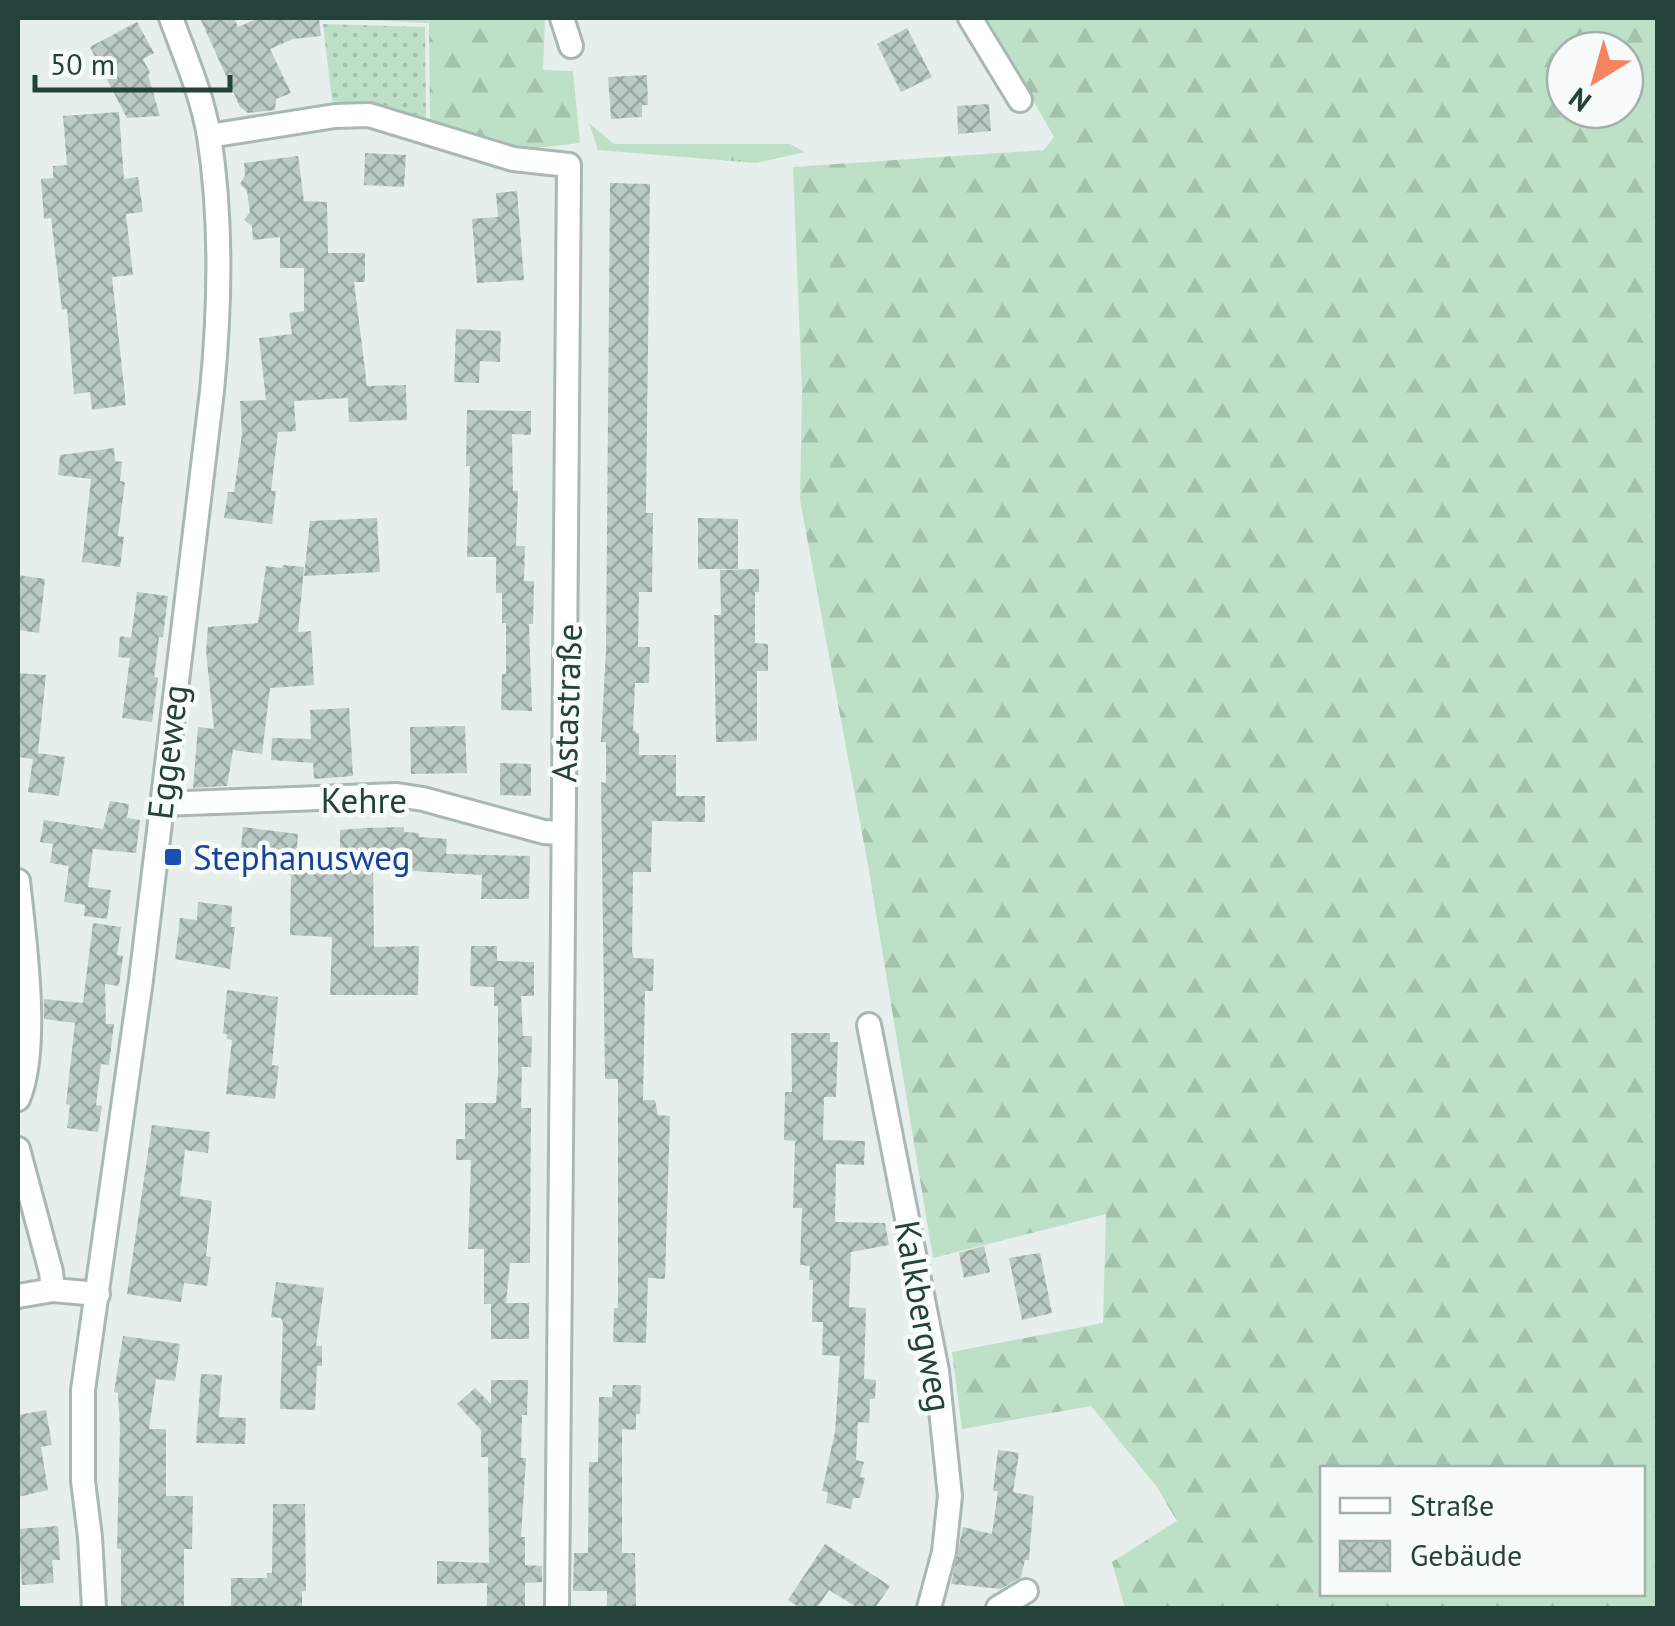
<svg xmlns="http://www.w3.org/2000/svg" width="1675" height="1626" font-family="'PT Sans',sans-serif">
<defs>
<pattern id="grass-tufts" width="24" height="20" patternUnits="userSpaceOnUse" patternTransform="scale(2.5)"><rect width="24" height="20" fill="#bfe0c8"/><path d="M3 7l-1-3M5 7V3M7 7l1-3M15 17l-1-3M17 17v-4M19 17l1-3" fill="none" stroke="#a4c1ad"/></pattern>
<pattern id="forest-firs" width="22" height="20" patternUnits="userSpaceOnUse" patternTransform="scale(2.5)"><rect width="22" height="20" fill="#bfe0c8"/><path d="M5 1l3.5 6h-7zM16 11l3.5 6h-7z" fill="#a4c1ad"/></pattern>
<pattern id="park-dots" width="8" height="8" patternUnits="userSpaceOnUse" patternTransform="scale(2.5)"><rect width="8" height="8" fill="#bfe0c8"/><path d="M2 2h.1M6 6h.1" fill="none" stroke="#a4c1ad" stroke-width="1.8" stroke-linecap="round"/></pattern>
<pattern id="building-cross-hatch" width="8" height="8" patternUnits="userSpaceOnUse" patternTransform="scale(2.5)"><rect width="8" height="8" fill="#bbcac4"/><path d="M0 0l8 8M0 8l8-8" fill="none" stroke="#98a6a0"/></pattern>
</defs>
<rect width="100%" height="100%" fill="#e6efeb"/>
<!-- grass -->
<path fill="url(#grass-tufts)" d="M589,123L614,144H790L805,152L756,163L598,150Z"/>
<!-- forest -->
<path fill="url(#forest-firs)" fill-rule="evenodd" d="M325,18H545L543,70L573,71L580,143L526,149L495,146L430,125L429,23Z
M986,18H1657V1608H1125L1112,1562L1177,1521L1157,1487L1091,1406L962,1429L952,1352L1103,1323L1106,1214L933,1258L868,865L800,500L802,391L793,167L1044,150L1054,137ZM1565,50H1625V110H1565ZM1322,1468H1642V1594H1322Z"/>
<!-- park -->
<path fill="url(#park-dots)" d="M323,24L425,27L426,121L364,104L332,101Z"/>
<!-- building -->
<path fill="url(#building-cross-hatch)" d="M200,18H234L238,27L259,18H319L321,36L293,39L270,49L291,93L276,99L275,110L248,113L240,107Z
M137,22L154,53L143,59L150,73L148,75L160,116L127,118L90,47Z
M907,28L932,77L901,92L877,44Z
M647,75L648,105H642V117L611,119L608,77Z
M989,104L991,131L958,134L957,106Z
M119,112L124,179L138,177L143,212L126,214L133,275L112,277L126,405L92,410L90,392L74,394L67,309L62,310L51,218L44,219L41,179L53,178V166L67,165L63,116Z
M365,153L406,155L404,187L364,185Z
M298,156L304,201L327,202L328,253H365V282H354L367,386L406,385L407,420L349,422L348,398L294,401L296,431L278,432L271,491H276L272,524L224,518L228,492H234L242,434L240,401L266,400L259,338L292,334L289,313L304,311V268H280V237L253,240L252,226L244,220L250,212L247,191L240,184L245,176L244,163Z
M610,183L650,184L646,513H653L652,592H639L638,647H650L649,683H635L633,730L639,734V755H676V796H705V822L652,821L651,872H633L632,952L634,958L654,959L653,991H645L643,1100H655L658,1115L670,1116L665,1279L648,1278L646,1343L613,1342L614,1308H618V1079H605L601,782L606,783V742H601L606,650Z
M517,191L524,280L477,283L472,219L498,217L496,193Z
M456,329L501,331L500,362L480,361L479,383L454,382Z
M467,410L531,411V435L512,434L513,491H518L516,546H525L524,581H534L533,624H529L532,711L501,710L502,674H506V623H502V593H496V557H467L470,466H466Z
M114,448L115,461L122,462L120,481L125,482L118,536L124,537L120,567L82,562L91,479L58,475L60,455Z
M377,518L380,572L304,576L310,521Z
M698,518L738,519V569H698Z
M283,565L304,567L298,632L311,631L314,685L270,688L262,754L233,750L227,786L193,788L198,727L214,729L206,651L208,627L258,623L266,566L282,568Z
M759,569V592H755V643L768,644V671H757V741L716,742L714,615H721L720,570Z
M18,575L45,579L39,633L18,630Z
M137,592L168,596L163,637H159L154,677L158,678L152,722L122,718L130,658L118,657L120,636L131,638Z
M18,673L46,675L38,753L65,757L59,796L28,792L33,759L18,757Z
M349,708L353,776L314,779L313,763L271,760L272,738L311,739L310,710Z
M465,726L467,773L411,774L410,727Z
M500,763L531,764V796L500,795Z
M110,801L129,804L127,818L140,820L136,853L93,849L88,887L111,890L107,919L84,916L85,905L64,902L69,866L50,863L53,844L40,842L44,820L103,829Z
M243,827L298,834L296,860L340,859V830L365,828L404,827V832L419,833V837L447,839L446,854L530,856L529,899H481L482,875L411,871L412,864H373L374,947L419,946L418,995H330L332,937L290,935L291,875L239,868Z
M198,902L232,906L231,927H235L230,969L175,959L180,918L197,920Z
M93,923L121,927L117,955L123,956L119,986L105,984L106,1024H114L109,1065L101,1064L96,1105L102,1106L98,1132L67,1128L70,1105L66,1104L75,1023L44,1019V999L83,1003Z
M471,946H497V961L534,962V996H521L523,1036H532L531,1067H522L521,1108H531L530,1263H510L506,1303H529V1339H491V1304H484V1249H468L471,1160H456V1139H465V1103H496L498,1074V1006H494V987L470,986Z
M227,990L278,997L272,1065L279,1066L275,1099L226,1094L232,1040L227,1039V1034L223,1033Z
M791,1033H830V1042H838L836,1097H824L823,1140L865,1141L864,1165L836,1164L835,1222L885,1223L889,1245L851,1252L849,1307L866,1308L864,1379L876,1380L875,1399H870L869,1423L858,1422L856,1460L864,1462L860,1477L865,1478L860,1498H853L851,1509L826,1503L828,1492L822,1491L835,1432L840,1356L822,1355L823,1322H812L813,1280H809L810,1266L800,1265L802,1208H793L795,1141L784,1140L785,1092H792Z
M152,1125L210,1132L208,1153L185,1150L180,1196L212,1201L206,1256L211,1257L207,1286L184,1283L181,1302L127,1294Z
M984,1246L990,1272L964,1278L959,1253Z
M1040,1253L1052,1313L1022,1320L1009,1258Z
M276,1282L324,1288L316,1346H322V1366H317L315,1410L280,1409L283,1323L281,1318L271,1317Z
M123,1336L180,1344L175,1381L156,1379L149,1429H166V1496H193L192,1549H184V1608H121V1549H117L120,1429L118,1393L114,1392Z
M201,1374L222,1375L219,1417L246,1418L245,1444L196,1443Z
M491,1380H528L527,1415H522L521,1458H526L521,1537H525V1565L542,1566V1582L525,1583V1608H487V1583L437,1584V1561L489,1563L488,1457H481V1430L457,1404L475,1388L491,1404Z
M613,1385H641L640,1414H636V1430L622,1429V1553H635L636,1608H607V1591H573L574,1553H588L589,1462H598L599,1397H612Z
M46,1410L52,1445L41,1447L48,1490L18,1497V1415Z
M998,1450L1019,1453L1013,1492L1034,1496L1029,1560H1025L1021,1577L1001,1589L951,1584L963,1527L992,1534L998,1491H993Z
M273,1504H305L306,1591H302V1608H231V1578H267V1573H272Z
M58,1526L60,1560H52L54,1583L22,1585L18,1529Z
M825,1544L890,1586L875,1608H858L829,1590L817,1608H800L788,1600Z"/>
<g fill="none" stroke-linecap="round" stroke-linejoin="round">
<defs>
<path id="minor" d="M562,18L571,46
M970,18L1020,100
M209,136L335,116L369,115L513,159L569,165C569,646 558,1127 557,1608
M161,804L397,795L423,799L544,832L562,833
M18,881C24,937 40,1048 18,1099
M869,1025L937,1371L950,1496L944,1552L929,1608
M18,1149L51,1272L53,1290
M18,1296L53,1290L98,1294
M94,1608L90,1537L83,1481V1390L141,980L212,391C220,308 222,218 209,136C202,95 185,56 171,18
M998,1608L1026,1591"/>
</defs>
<!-- minor casing -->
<use href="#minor" stroke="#a8b8b2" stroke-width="28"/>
<!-- minor -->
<use href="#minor" stroke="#fff" stroke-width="22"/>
</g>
<!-- markers -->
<rect fill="#1a4fb4" stroke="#f7fbf9" stroke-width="4" x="163" y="847" width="20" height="20" rx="5"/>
<g text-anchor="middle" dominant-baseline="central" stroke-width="9" stroke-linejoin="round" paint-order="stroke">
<!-- street labels -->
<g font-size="35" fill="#24423a" stroke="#f7fbf9">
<text transform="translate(566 703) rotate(-88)">Astastraße</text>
<text transform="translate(167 752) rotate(-83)">Eggeweg</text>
<text x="364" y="800">Kehre</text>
<text transform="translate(924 1316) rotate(80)">Kalkbergweg</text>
</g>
<!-- transit labels -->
<g font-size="35" fill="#164399" stroke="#f7fbf9" text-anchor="start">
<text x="193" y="857">Stephanusweg</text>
</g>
</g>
<!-- border -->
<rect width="1675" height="1626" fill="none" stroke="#24423a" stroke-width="40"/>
<!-- legend -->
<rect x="1320" y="1466" width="325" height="130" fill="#f7fbf9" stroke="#a3b1ad" stroke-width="2.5"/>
<rect x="1340" y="1498" width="50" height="15" fill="#ffffff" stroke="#a3b1ad" stroke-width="2.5"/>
<text x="1410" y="1516" font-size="30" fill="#24423a">Straße</text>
<rect x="1340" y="1541" width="50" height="30" fill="url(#building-cross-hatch)" stroke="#a3b1ad" stroke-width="2.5"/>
<text x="1410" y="1566" font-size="30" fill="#24423a">Gebäude</text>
<!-- north arrow -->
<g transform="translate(1595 80) rotate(217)"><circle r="48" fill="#f7fbf9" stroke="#a3b1ad" stroke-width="2.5"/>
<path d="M0-8L18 38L0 25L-18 38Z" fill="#f4845f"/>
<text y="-15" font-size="28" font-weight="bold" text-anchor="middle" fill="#24423a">N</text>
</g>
<!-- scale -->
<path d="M35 75v15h195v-15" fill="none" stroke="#24423a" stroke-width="5"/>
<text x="50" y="75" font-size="30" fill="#24423a" stroke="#f7fbf9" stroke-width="8" paint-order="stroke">50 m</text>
</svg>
